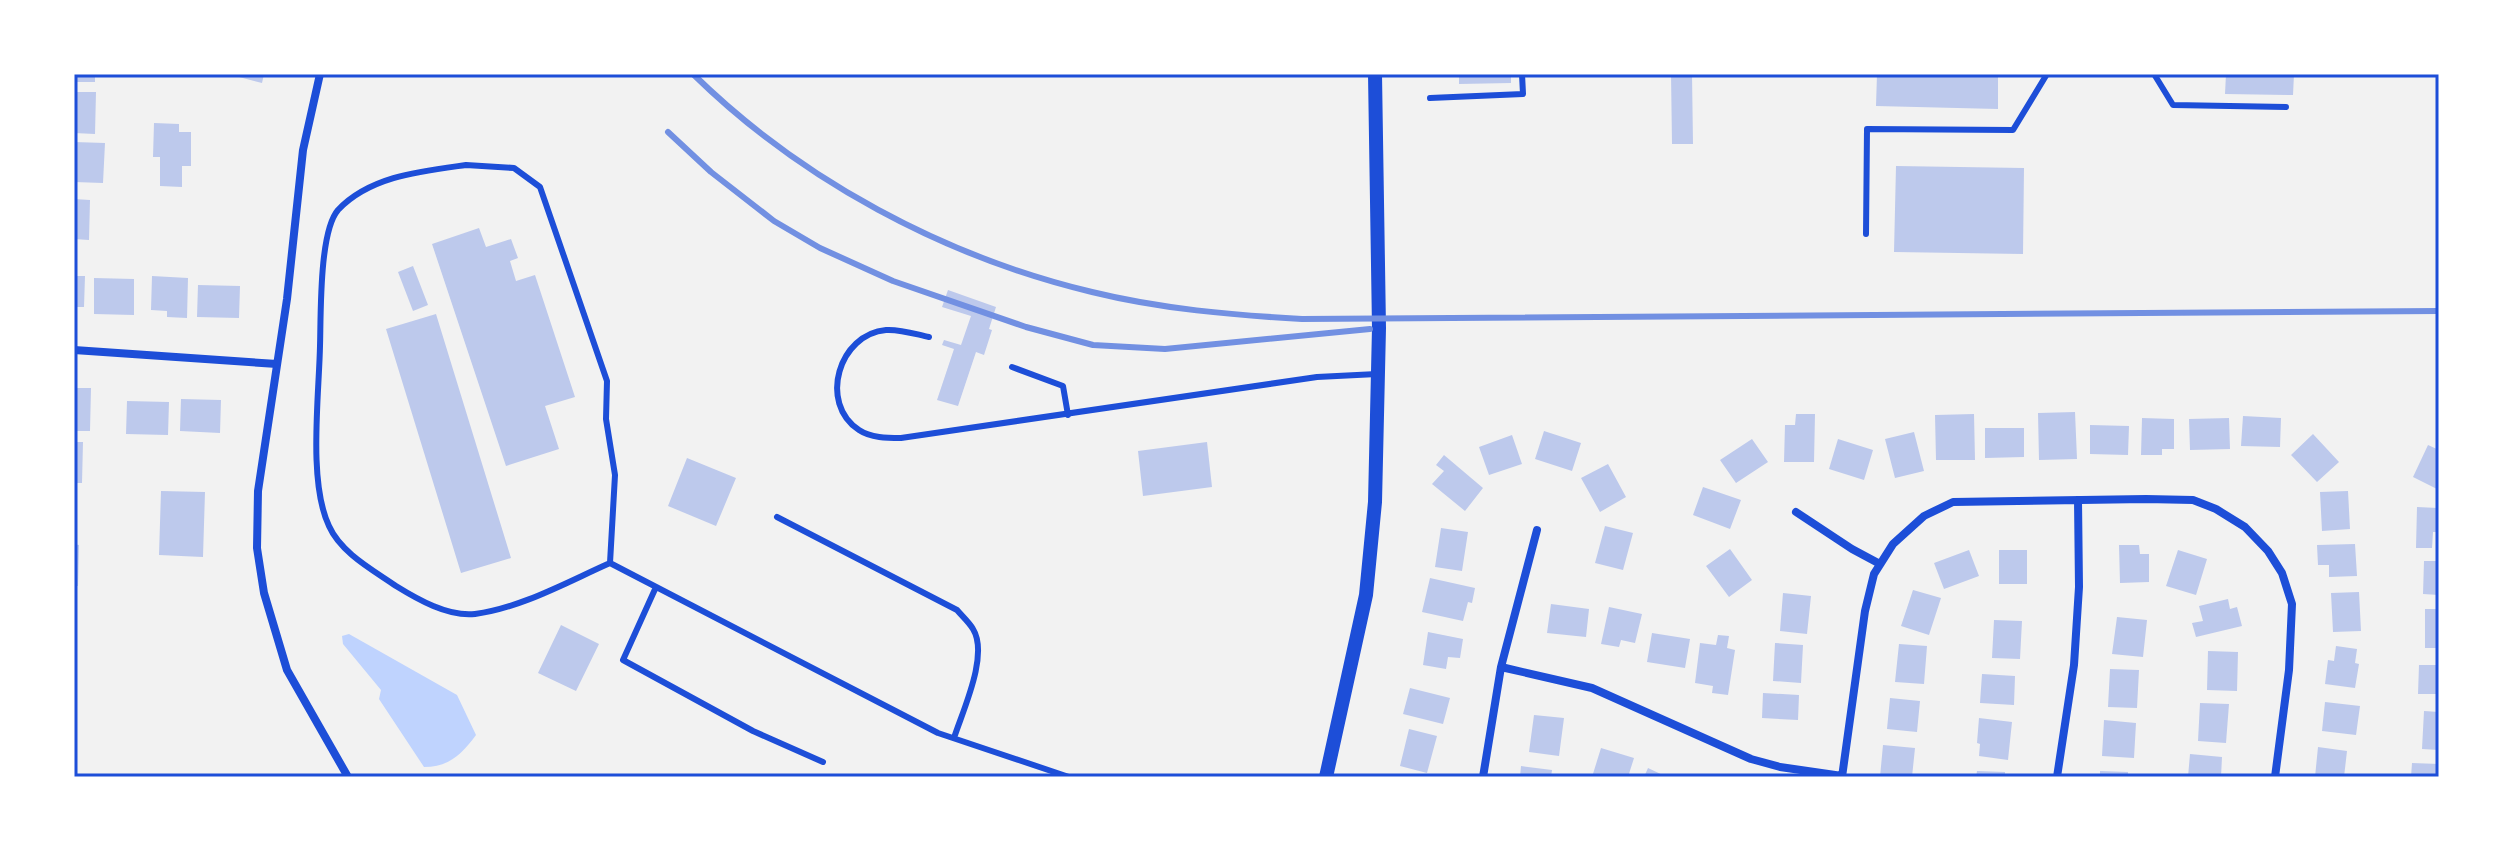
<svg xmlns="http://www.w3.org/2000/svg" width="2513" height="851" font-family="Raleway,sans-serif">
<rect width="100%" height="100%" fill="#f2f2f2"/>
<!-- water -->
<path fill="#bfd3fe" d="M349,634L457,695L476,735C462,754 449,767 424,767L379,699L381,690L343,644L342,636Z"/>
<!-- building -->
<path fill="#bdc9ec" d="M74,74H95V82H74Z
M228,74H264L262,83Z
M1459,74H1511V83L1459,84Z
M1671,74H1692L1693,144H1672Z
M1877,74H1998V109L1876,106Z
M2226,74H2294L2293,95L2225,94Z
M74,92H96L95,134L74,133Z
M154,123L179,124V132H191V166H182V187L160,186V157H153Z
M74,142L105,143L103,183L74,182Z
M1896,166L2024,168L2023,254L1894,252Z
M74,199L90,200L89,240L74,239Z
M479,228L486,247L511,239L518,258L510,261L516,281L535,275L575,397L545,406L559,449L506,466L432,244Z
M413,266L428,305L413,311L398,272Z
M74,276H85L84,307H74Z
M152,276L188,278L187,318L167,317V311L151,310Z
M94,278L134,279V315L94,314Z
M198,285L240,286L239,318L197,317Z
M948,290L996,307L989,329L992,330L984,355L976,352L958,406L937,400L954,349L942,345L944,340L961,345L971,316L942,307Z
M436,314L511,558L461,573L386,329Z
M74,388H91L90,431H74Z
M181,399L221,400L220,433L180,431Z
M127,401L169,402L168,435L126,434Z
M2075,412L2077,459L2039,460L2038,413Z
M1796,414H1815L1814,462H1784L1785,425H1795Z
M1974,414L1975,460H1936L1935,415Z
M2243,416L2281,418L2280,447L2241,446Z
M2142,418L2174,419V449H2162V455H2141Z
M2229,418L2230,449L2190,450L2189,419Z
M2090,425L2129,426L2128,455L2090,454Z
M1985,428H2024V457L1985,458Z
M1544,431L1581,443L1572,471L1535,459Z
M1914,432L1924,471L1895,478L1885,439Z
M2313,434L2339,462L2317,482L2291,455Z
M1512,435L1522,464L1489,475L1479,447Z
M1752,439L1768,462L1736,483L1720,460Z
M1838,439L1873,450L1864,480L1829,469Z
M74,442H83L82,483H74Z
M1207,442L1212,487L1143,496L1138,451Z
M2428,445L2439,450V490L2413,477Z
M1444,455L1483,488L1465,511L1432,484L1444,471L1436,465Z
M687,458L736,478L716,526L668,506Z
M1608,464L1626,497L1600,512L1581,478Z
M1703,487L1741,500L1730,529L1693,515Z
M161,491L205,492L203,557L159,555Z
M2348,491L2350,529L2322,531L2320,492Z
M74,493H77V515H74Z
M2417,507L2438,508V532H2433L2432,548H2416Z
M1605,526L1633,533L1623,570L1595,563Z
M1441,528L1468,532L1462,571L1435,567Z
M74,544L79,545L78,586H74Z
M2355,544L2357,576L2329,577V565H2318L2317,545Z
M2119,545H2139L2140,554H2149V582L2120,583Z
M1730,549L1752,580L1729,597L1706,566Z
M1969,550L1979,576L1944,589L1934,563Z
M1999,550H2027V584H1999Z
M2178,550L2207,559L2196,595L2166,586Z
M2424,561H2439V595L2423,594Z
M1430,578L1475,588L1472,603L1468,602L1463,621L1422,612Z
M1913,590L1941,598L1929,635L1901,626Z
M2359,592L2361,631L2333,632L2331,593Z
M1783,593L1811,596L1807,634L1780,631Z
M2228,599L2230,609L2237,607L2242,626L2196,637L2192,623L2203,621L2199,606Z
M1551,604L1589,609L1586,637L1547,633Z
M1609,607L1642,614L1635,643L1621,640L1619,647L1601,644Z
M2425,609H2439V648H2425Z
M2117,617L2147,620L2143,657L2112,654Z
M1994,620L2022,621L2020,659L1992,658Z
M561,625L599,644L576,691L538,673Z
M1428,632L1463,639L1460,658L1448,657L1446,669L1423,665Z
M1652,633L1690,639L1685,668L1647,662Z
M1718,635L1729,636L1727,648L1735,650L1728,695L1712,693L1713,686L1695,683L1700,643L1716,645Z
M1775,643L1803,645L1801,683L1773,681Z
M1899,644L1927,646L1924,684L1895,682Z
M2336,646L2357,649L2355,663L2359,664L2355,688L2325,684L2328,660L2334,661Z
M2208,651L2238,652L2237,691L2207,690Z
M2419,665H2439V694H2418Z
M2110,669L2139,670L2137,708L2108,707Z
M1982,674L2015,676L2014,705L1980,703Z
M1410,688L1450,698L1443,724L1403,714Z
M1763,693L1799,695L1798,720L1762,718Z
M1890,698L1920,701L1917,732L1887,729Z
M2325,702L2360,706L2356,735L2322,731Z
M2200,703L2229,704L2226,743L2198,741Z
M2424,711L2439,712V750L2422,749Z
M1534,715L1564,718L1559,756L1529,752Z
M1979,718L2012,722L2008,760L1979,756L1980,744L1977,743Z
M2104,720L2136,723L2134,758L2102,756Z
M1409,729L1437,736L1427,773L1400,766Z
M1883,745L1915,748L1912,777H1880Z
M2318,747L2347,751L2344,777H2315Z
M1601,748L1634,758L1628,777H1592Z
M2190,754L2222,757L2221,777H2188Z
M2412,763L2439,764V777H2411Z
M1521,766L1552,770L1551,777H1520Z
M1648,768L1667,777H1644Z
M1977,771L2005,772V777H1976Z
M2100,771L2128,772V777H2100Z"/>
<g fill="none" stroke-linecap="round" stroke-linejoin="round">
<!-- service -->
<path stroke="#1d4ed8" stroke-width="6" d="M2154,74L2173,105L2286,107
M1430,98L1523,94L1522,74
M466,165L514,168L540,187L607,381L606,419L615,475L610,563C567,582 521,608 475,614C448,617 417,599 396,586C373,570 341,553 329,526C308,482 319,396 320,346C321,316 319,232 338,210C370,176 422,171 466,165Z
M1866,234L1867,129L2013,130L2047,74
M929,337C915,334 900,329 886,330C839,334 818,403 859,430C871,438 887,438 901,438L1317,377L1377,374
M1012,367L1063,386L1068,415
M777,517L957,610C962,616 969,622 973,629C989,655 963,710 954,738
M610,563L938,733L1069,777
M656,587L623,660L753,731L823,762"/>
<!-- minor -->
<path stroke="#1d4ed8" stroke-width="8" d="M320,74L303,150L287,299L258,491L257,548L264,593L287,670L348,777
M74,350L277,364
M1796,512L1852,549L1880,564
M1501,667L1592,688L1751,759L1780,767L1842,776
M1483,777L1501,667L1537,530
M1842,777L1865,611L1874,574L1893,544L1924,516L1953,502L2146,499L2193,500L2216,509L2245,527L2268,551L2282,573L2292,604L2289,670L2275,777
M2057,777L2074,665L2079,587L2078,500"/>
<!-- tertiary -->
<path stroke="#1d4ed8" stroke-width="14" d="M1326,777L1366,595L1375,502L1379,328L1375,74"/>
<!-- rail -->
<path stroke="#7290e2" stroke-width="6" d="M693,74C801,180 945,257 1092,292C1161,309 1232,315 1302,319L2439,311
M668,132L711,172L774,221L820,248L893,281L1026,327L1093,345L1165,349L1370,329"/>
</g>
<!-- border -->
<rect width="2513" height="851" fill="none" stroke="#ffffff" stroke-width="152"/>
<rect x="76" y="76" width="2361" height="699" fill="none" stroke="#1d4ed8" stroke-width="3"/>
</svg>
